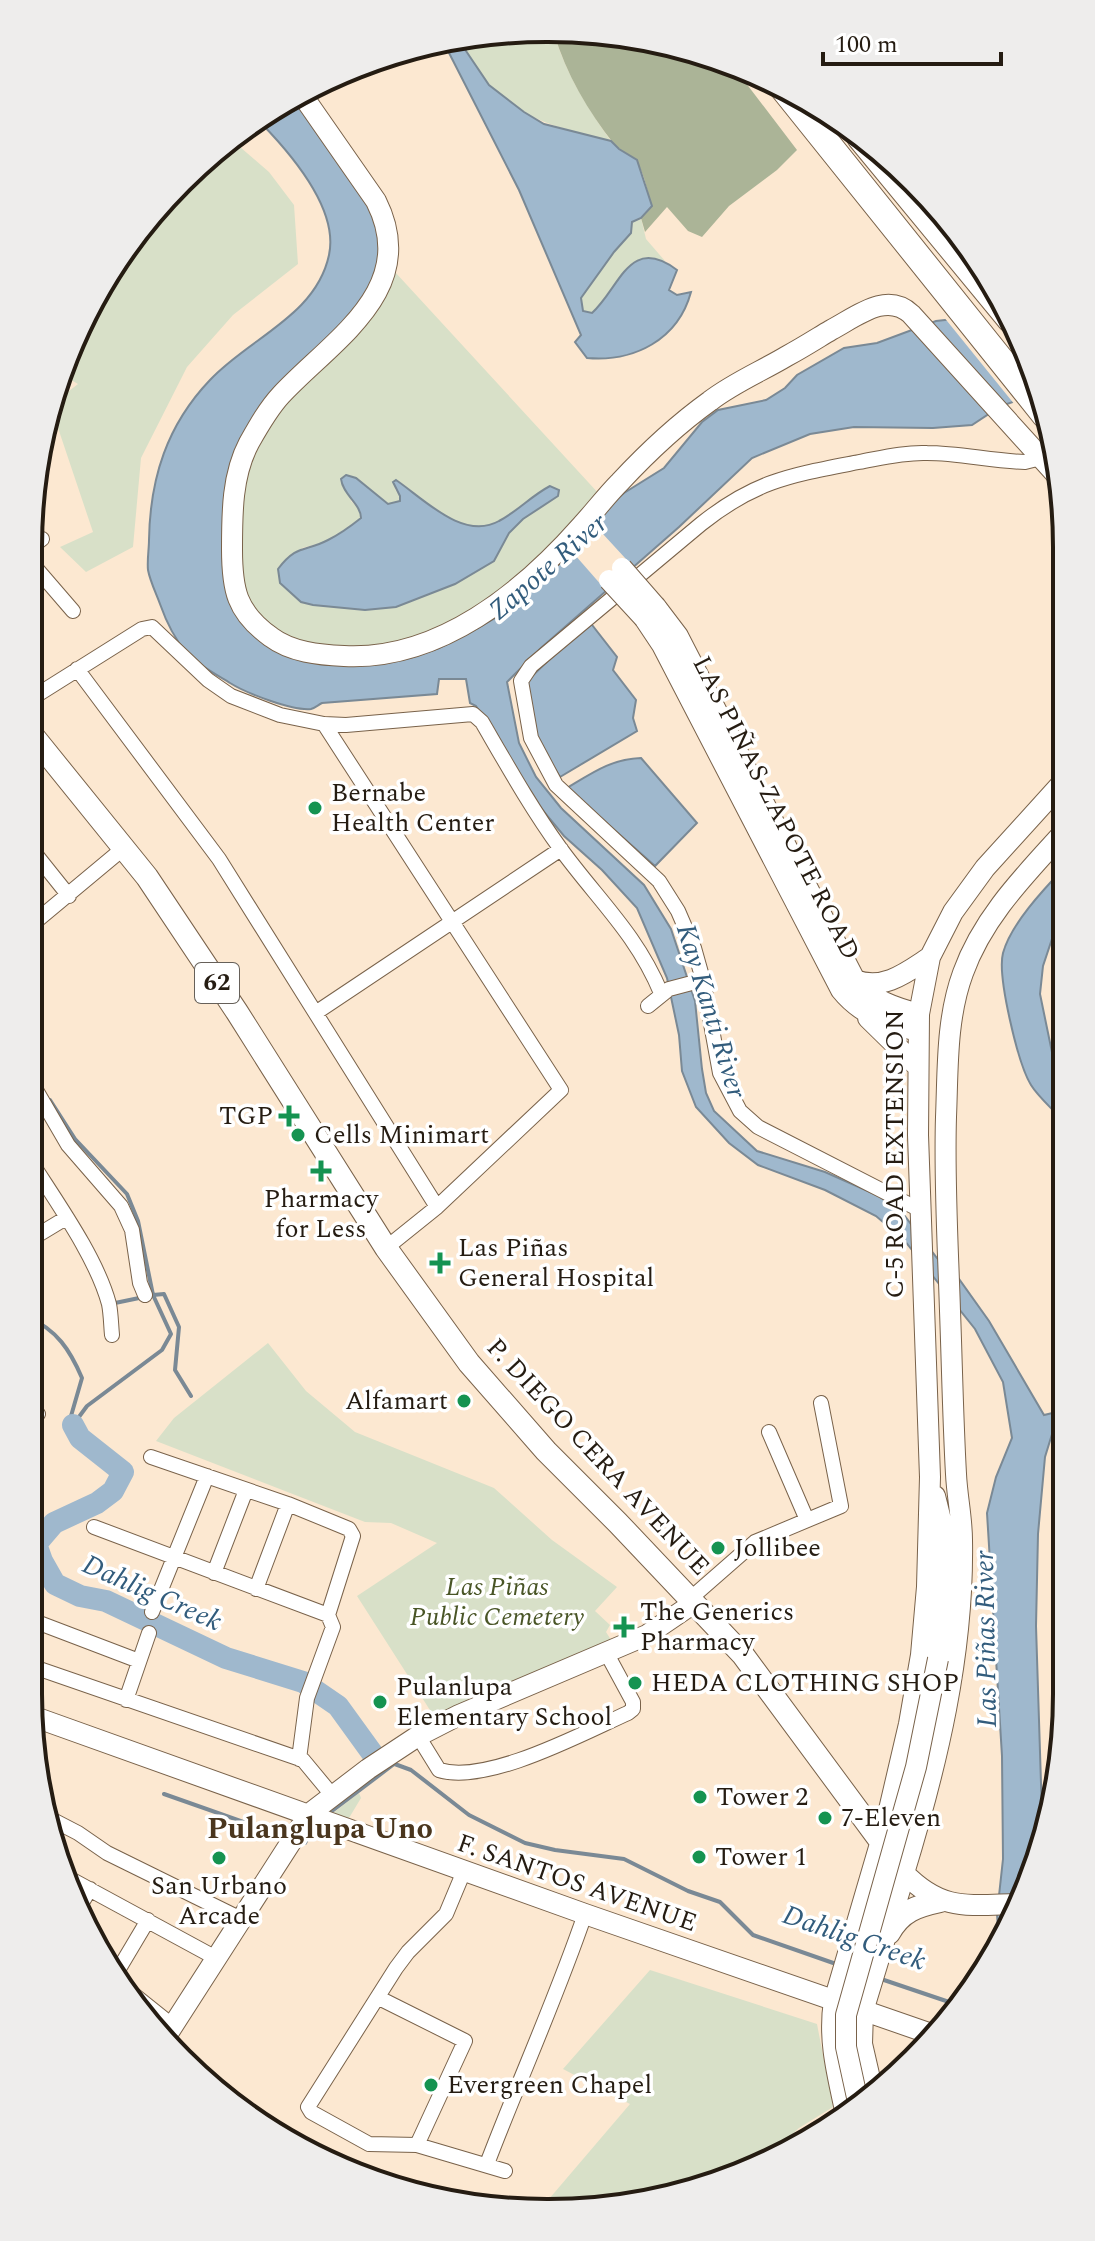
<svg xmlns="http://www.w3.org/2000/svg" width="1095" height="2241" font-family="Spectral,serif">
<rect width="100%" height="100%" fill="#fce8d1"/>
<!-- green -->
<path fill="#d8e0c8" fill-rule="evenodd" d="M554,33C565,72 587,107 611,141C566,130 518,120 487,82C477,71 471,57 462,45Z
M233,141L269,172L294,205L298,264L233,315L187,367L141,458L133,547L86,572L60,547L93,532L55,419L60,398L78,384L66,377L81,318L205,157Z
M641,218L646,239L665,261L652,259L592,314L583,311L581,298L614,252L631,233L632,222Z
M395,272L600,495L524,575L457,621L405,640L370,648H313L270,627L244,599L239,512L248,461L280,405L388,286ZM346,475L356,478L388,504L400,502L401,497L395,489L397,480C424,498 459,538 495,523C501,521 506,516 511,514C526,506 543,502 558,496L523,519L509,533L494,561L455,584L396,607L365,610L313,605L301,602L280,583L302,548L325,542L362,518L361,511L351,501Z
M268,1343L306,1391L355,1432L494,1488L552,1540L617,1587L595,1611L610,1625L606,1632L613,1643L435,1718L357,1596L437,1543L391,1523L365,1522L156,1441L174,1418Z
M359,1793L361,1798L346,1823L328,1817Z
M650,1970L817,2024L833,2107L799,2128L758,2165L615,2209L543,2206L630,2104L563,2069Z"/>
<!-- forest -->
<path fill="#abb497" d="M581,29L736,70L797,150L777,170L729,206L702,237L688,231L667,207L645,232L641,218L652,206C647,192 645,176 638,164C632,154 621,152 614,144C588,111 566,74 554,33Z"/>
<!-- water -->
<path fill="#9fb8cd" stroke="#7a8995" stroke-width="2" d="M462,45L489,85L524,112L544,124L611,141L619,149L637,160L652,206L641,218L632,222L631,233L614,252L581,298L583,311L592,313C620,288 629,234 677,270L669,290L677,295L691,292C678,340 634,362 587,358L575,342L581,335L519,190L446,47Z
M300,102L371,206L382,251L369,295L256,420L226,584L292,657L327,665L410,658L439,648L467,634L497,617L527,595L559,564L610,505L624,493L664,468L702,422L718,410L766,400L785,388L797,375L844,348L877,343L936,321L954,319L1028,349L1039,393L1001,406L972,425L933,428L854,427L810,434L752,458L679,527L541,648L507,682L519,743L536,777L561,808L644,885L671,929L695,1001L702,1069L706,1093L714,1111L757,1151L825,1172L879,1196L904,1215L937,1258L959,1279L989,1321L1044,1415L1065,1410V1426L1053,1431L1045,1457L1038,1534L1036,1626L1042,1815L1014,1923L999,1943L997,1914L1003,1859L1002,1756L987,1513L996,1477L1012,1438L1003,1382L975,1329L904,1240L876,1216L825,1190L758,1165L729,1143L696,1107L682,1071L679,1035L667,978L637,908L602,870L564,836L530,795L476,706L470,703L466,679H439L437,694L322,703C318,705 315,708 311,709C292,711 246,693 230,683C217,675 196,664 186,652C174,638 166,621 160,604C156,593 150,581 148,570C147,560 149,549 149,540C150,478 167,425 210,380C249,338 316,316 329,255C339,209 291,154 262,124Z
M346,475L356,478L388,504L400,501V496L393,482L396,480C424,499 463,541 499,521C518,511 531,496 550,486L559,490L558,496L523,519L509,533L494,561L455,584L396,607L365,610L313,605L301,602L280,583L278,569C297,544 305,552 328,540C340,534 351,526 361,518C361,504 343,495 341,479Z
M589,621L617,657L613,670L636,700L633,718L637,731L560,777L535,737L525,683Z
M641,758L697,823L655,866L567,788C592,773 611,759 641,758Z
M1064,868V918L1053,936L1043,966L1040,994L1054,1062L1064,1080V1122C1054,1110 1039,1098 1031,1085C1018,1064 997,976 1003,953C1011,924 1043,890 1064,868Z"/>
<!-- pier -->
<path fill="#fce8d1" d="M954,315L1009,316L1028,349L1040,397L1015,405L943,316Z
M591,521L637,571L610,595L568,547Z"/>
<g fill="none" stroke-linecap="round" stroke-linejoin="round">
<!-- stream -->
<path stroke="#7a8995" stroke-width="4" d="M29,1067L34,1075
M50,1100L75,1139L127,1194L138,1221L153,1295L171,1334L162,1350L87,1406L73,1425
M153,1295L164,1294L179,1327L175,1370L191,1396
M115,1303L144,1297
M28,1317C57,1330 70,1350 82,1378L71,1416L73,1425
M392,1763L411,1770L469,1815L525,1843L555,1850L624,1859L688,1891L720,1902L753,1935L839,1965
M164,1794L278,1834
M328,1814L394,1764
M301,1842L305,1843L313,1827
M881,1979L955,2004"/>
<!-- river -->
<path stroke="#9fb8cd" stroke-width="22" d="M73,1425L80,1438L123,1472L113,1491L97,1503L54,1523L36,1544L42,1561L55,1584L80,1596L106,1601L226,1658L303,1682L338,1706L372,1753"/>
<defs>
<path id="street" d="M29,549L42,539
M29,560L73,611
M29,655L30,656
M77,669L219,859L437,1207
M29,700L142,629L152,627L208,680L231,696L280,715L324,724L346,725L473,714L482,722C507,765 531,808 560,848C597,899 636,933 661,993
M324,724L561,1090L437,1207L386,1248
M29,846L69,896
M29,927L125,847
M648,1006L669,989L703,980
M317,1012L561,849
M29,1078L68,1145L121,1206L132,1230L140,1283L145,1295
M28,1157C55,1200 96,1256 109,1304C111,1314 111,1325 112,1335
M920,1210L758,1127L740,1111L720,1073L703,980L694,948L678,911L659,881L556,785L531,738L521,681L531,666L701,524C756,480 792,475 859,462C881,458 904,452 927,453C959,453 992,461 1025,462L1041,458
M28,1241L66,1218
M28,1421L38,1414
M769,1432L807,1520
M151,1457L288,1504L349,1529L353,1536L328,1615
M94,1527L328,1615L333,1627L307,1698L299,1759
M214,1573L246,1490
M256,1589L288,1504
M691,1598L755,1542L841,1506L821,1403
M152,1612L207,1476
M28,1628L30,1622L34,1621L139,1661
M28,1665L303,1760L332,1795
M126,1700L149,1633
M418,1736L439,1770C487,1785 583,1733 628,1713L633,1709V1702L607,1654
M49,1818L78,1833L107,1853L241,1919
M464,1871L446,1914L408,1952L396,1968L308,2107L311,2112L369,2144L417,2145L505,2171
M63,1875L216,1958
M80,1906L90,1889
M120,1967L148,1920
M123,1986L173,2026
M379,1998L465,2041L417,2145
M487,2164C519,2080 556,1999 585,1914"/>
<path id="secondary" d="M305,99L376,201C421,290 332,340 281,395C268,409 258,427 249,443C232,475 232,513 232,549C232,589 236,612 271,637C291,652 319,655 344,656C439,661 523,592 582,525C595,511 606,496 620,482C647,453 678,424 710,401C733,383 762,371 787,356C802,348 816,339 831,330C856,317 886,291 911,314L1063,482
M656,607L678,636L855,980C871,1000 896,1008 919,1014
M644,618L662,645L841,990C861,1015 888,1024 918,1031
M855,980C884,991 907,972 930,957
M868,1018L918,1067
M935,1496L944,1532L943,1598L938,1659
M32,1716L585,1914L934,2035
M881,1844L909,1724L921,1655L927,1587L930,1477L918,1135L919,1014L930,957L953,912L985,868L1063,782
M1019,1904C968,1905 942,1912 904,1873C937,1765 964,1654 962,1540C962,1518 957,1496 956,1474C953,1420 952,1365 950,1311C948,1246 944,1182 946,1117C948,1070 946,1019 963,973C983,917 1025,875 1064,832
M165,2038L309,1814L368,1769L418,1736L459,1715L647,1635L694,1603"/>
<path id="primary" d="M29,731L147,877L237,1012L386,1248L469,1363L546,1451L618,1523L743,1655L904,1873L862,2011L861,2044L872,2092
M889,1933C901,1911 917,1906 940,1901
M846,2110C838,2073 829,2039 835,2001L881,1844"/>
<path id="highway" d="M779,83L1045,415
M860,137L1010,319"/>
</defs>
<!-- street casing -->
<use href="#street" stroke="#79624a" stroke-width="16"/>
<!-- secondary casing -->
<use href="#secondary" stroke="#79624a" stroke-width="22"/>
<!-- primary casing -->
<use href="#primary" stroke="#79624a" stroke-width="24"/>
<!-- highway casing -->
<use href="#highway" stroke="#79624a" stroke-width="28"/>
<!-- street -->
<use href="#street" stroke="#fff" stroke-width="14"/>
<!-- secondary -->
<use href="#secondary" stroke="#fff" stroke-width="20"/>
<!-- primary -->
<use href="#primary" stroke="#fff" stroke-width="22"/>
<!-- highway -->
<use href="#highway" stroke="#fff" stroke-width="26"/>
<defs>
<path id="secondary-bridge" d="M622,568L656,607
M609,580L644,618
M858,2102L846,2047V2015L916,1767L938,1659"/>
</defs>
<!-- secondary-bridge casing -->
<use href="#secondary-bridge" stroke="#79624a" stroke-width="22" stroke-linecap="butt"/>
<!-- secondary-bridge -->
<use href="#secondary-bridge" stroke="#fff" stroke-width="20"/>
</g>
<!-- markers -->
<g fill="#159351" stroke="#fff" stroke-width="3">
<circle cx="315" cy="808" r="8"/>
<path d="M285 1104h8v8h8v8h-8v8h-8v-8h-8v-8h8z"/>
<circle cx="298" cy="1135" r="8"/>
<path d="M317 1159h8v8h8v8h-8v8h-8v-8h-8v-8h8z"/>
<path d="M436 1251h8v8h8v8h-8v8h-8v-8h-8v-8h8z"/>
<circle cx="464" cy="1401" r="8"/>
<circle cx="718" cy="1548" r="8"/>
<path d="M620 1615h8v8h8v8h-8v8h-8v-8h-8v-8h8z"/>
<circle cx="635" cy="1683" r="8"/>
<circle cx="380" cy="1702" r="8"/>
<circle cx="700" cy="1797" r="8"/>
<circle cx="825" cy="1818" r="8"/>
<circle cx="699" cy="1857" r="8"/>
<circle cx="219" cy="1858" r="8"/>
<circle cx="431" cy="2085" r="8"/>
</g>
<g text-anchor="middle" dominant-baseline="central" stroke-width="7" stroke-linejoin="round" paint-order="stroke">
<!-- shield labels -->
<rect fill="#fff" stroke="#666059" stroke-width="2" x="195" y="963" width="44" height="40" rx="6"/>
<g font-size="24" font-weight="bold" fill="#251c12">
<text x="217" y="983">62</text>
</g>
<!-- poi labels -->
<g font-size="26" fill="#251c12" stroke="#fff" text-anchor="start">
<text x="331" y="793">Bernabe<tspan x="331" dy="30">Health Center</tspan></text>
<text x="273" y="1116" text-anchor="end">TGP</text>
<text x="314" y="1135">Cells Minimart</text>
<text x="321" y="1199" text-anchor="middle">Pharmacy<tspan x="321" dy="30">for Less</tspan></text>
<text x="458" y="1248">Las Piñas<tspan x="458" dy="30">General Hospital</tspan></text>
<text x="448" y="1401" text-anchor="end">Alfamart</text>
<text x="734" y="1548">Jollibee</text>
<text x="640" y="1612">The Generics<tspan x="640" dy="30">Pharmacy</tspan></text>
<text x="651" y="1683">HEDA CLOTHING SHOP</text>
<text x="396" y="1687">Pulanlupa<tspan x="396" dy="30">Elementary School</tspan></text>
<text x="716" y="1797">Tower 2</text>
<text x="841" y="1818">7-Eleven</text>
<text x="715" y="1857">Tower 1</text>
<text x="219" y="1886" text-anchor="middle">San Urbano<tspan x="219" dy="30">Arcade</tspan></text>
<text x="447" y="2085">Evergreen Chapel</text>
</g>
<!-- street labels -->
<g font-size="26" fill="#251c12" stroke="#fff">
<text transform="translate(776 808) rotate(63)">LAS PIÑAS-ZAPOTE ROAD</text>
<text transform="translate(895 1154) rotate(-90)">C-5 ROAD EXTENSION</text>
<text transform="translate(598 1457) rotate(47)">P. DIEGO CERA AVENUE</text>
<text transform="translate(577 1883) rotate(19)">F. SANTOS AVENUE</text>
</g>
<!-- park labels -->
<g font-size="26" font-style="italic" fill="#495526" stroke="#fff">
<text x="497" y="1587">Las Piñas<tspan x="497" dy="30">Public Cemetery</tspan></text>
</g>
<!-- water labels -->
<g font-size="28" font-style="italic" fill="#325c7c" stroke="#fff">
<text transform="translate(548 567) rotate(-41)">Zapote River</text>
<text transform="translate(711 1011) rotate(73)">Kay Kanti River</text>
<text transform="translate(152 1593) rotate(24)">Dahlig Creek</text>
<text transform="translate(986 1639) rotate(-91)">Las Piñas River</text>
<text transform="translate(854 1938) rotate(19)">Dahlig Creek</text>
</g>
<!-- quarter labels -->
<g font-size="30" font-weight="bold" fill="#4a361e" stroke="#fff">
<text x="320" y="1829">Pulanglupa Uno</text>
</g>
</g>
<!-- crop -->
<path d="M0 0H1095V2241H0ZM547 42H548A505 505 0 0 1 1053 547V1694A505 505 0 0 1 548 2199H547A505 505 0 0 1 42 1694V547A505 505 0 0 1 547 42Z" fill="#eeedec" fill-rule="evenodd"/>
<path fill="none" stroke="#251c12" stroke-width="4" d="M547 42H548A505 505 0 0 1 1053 547V1694A505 505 0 0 1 548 2199H547A505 505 0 0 1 42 1694V547A505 505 0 0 1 547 42Z"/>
<!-- scale -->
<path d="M823 52v12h178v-12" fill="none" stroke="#251c12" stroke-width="4"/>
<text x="835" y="52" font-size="24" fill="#251c12" stroke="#ffffff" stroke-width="6" paint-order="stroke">100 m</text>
</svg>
